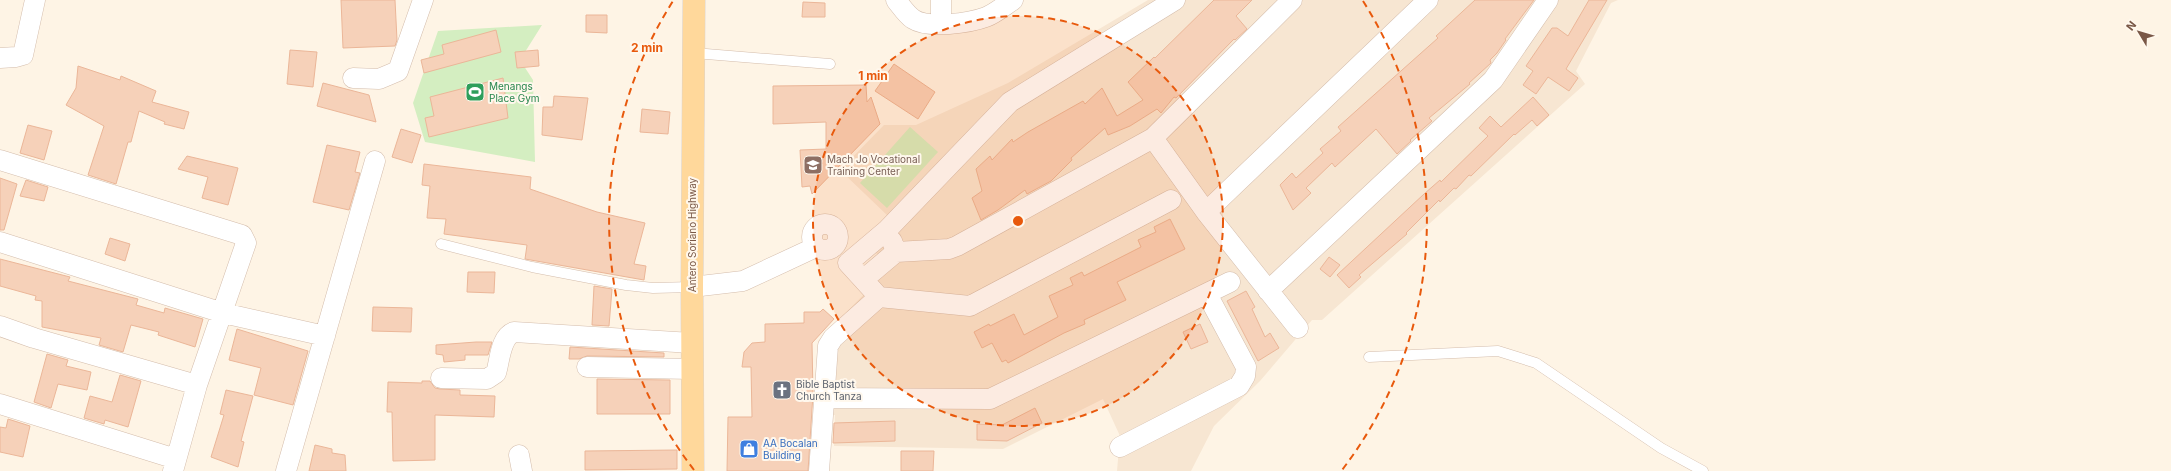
<svg xmlns="http://www.w3.org/2000/svg" width="2171" height="471" font-family="Inter,sans-serif">
<rect width="100%" height="100%" fill="#fef4e5"/>
<!-- residential -->
<path fill="#f7e6d2" d="M1148,0H1618L1611,3L1576,71L1585,84L1322,320H1312L1260,381L1214,426L1191,471H1117L1120,436L1103,399L1003,449L834,446L835,415H817L818,341L890,268L863,239L888,216L840,170L884,125H916L1008,83Z"/>
<!-- green -->
<path fill="#d4eec1" d="M542,25L520,60L533,80L535,162L425,142L413,103L438,31Z
M910,127L938,152L887,208L860,183Z"/>
<!-- building -->
<path fill="#f6d1b9" stroke="#ebb698" d="M341,0H395L397,40L395,46L343,48Z
M1214,0H1252L1236,16L1247,29L1235,40L1234,39L1176,98L1174,97L1161,113L1157,109L1130,126L1108,135L1105,128L1071,158L1072,160L1051,181L1027,194L1025,190L998,210L981,220L972,198L982,191L976,169L990,156L992,160L1012,139L1013,142L1028,132L1083,101L1085,104L1102,88L1117,116L1143,100L1128,82L1154,57L1155,58Z
M1475,0H1534L1505,39L1506,40L1497,53L1490,60L1491,63L1469,83L1470,84L1429,118L1432,121L1410,140L1411,141L1397,154L1376,129L1335,167L1332,163L1306,188L1311,193L1293,210L1280,185L1292,173L1296,178L1323,153L1320,149L1341,131L1338,127L1438,38L1436,36Z
M1589,0H1607L1566,69L1578,78L1569,91L1548,77L1536,94L1523,85L1533,71L1526,66L1552,28H1557L1568,36Z
M803,2L825,3V17H802Z
M586,15H607V33L586,32Z
M496,30L501,52L424,73L421,60L444,54L442,45Z
M290,50L317,52L313,87L287,84Z
M538,50L539,66L517,68L515,52Z
M894,64L935,92L918,119L875,91Z
M78,66L120,80L121,76L156,91L152,102L189,112L184,129L164,124L165,122L139,111L131,142H128L116,184L88,175L104,126L66,105L76,88Z
M503,78L508,118L429,137L425,118L434,116L430,97Z
M323,83L369,95L376,122L317,106Z
M866,85L867,102L871,97L880,124L812,194L810,186L802,187L800,150L826,149V122L773,124V86Z
M554,96L588,98L582,140L542,135L543,107H553Z
M1533,97L1549,115L1537,126L1532,120L1515,135L1514,134L1471,176L1469,175L1456,189L1454,188L1440,202L1439,200L1406,233L1407,234L1359,275L1361,277L1349,288L1337,275L1424,194L1440,180L1441,182L1488,136L1479,128L1490,116L1501,127Z
M642,109L670,112L668,134L640,132Z
M28,125L52,131L44,160L20,153Z
M401,129L421,135L412,163L392,157Z
M327,145L360,152L355,172L360,173L349,210L313,202Z
M187,156L238,168L228,205L202,198L208,177L178,169Z
M424,164L531,177L530,189L597,212L645,223L634,264L646,266L644,280L525,259L527,245L444,234L446,219L427,218L430,186L422,185Z
M0,178L17,184L4,230H0Z
M26,180L48,187L44,201L20,196Z
M1170,219L1185,249L1117,282L1126,300L1084,320L1085,324L1064,333L1008,363L1006,360L1002,362L992,343L982,348L974,332L989,324L990,326L1014,314L1024,335L1058,317L1049,296L1073,285L1070,278L1082,272L1084,276L1141,247L1138,240L1156,232L1154,227Z
M110,238L130,244L125,261L105,254Z
M1329,257L1340,265L1330,277L1320,269Z
M0,259L70,277L68,281L138,299L136,305L164,313L165,308L203,319L195,347L158,335L159,332L131,325L123,352L99,345L101,338L42,327V301L35,300L36,296L0,286Z
M468,272H495L494,293L467,292Z
M594,286L612,289L609,326L592,325Z
M1246,291L1255,307L1252,309L1265,337L1270,333L1279,348L1258,361L1227,301Z
M373,307L412,308L411,332L372,331Z
M823,309L834,319L812,343L813,394L808,471H727L728,417H752L751,367H742L744,352L752,343L765,342V324L804,323V312H820Z
M1200,324L1208,342L1191,349L1183,332Z
M237,329L308,351L293,405L254,395L261,368L229,360Z
M476,342H492L488,355H465V360L444,362L443,355L436,354V345Z
M570,347L664,353V357L587,356L579,359H569Z
M47,354L68,360L66,366L91,372L87,390L58,384L51,408L34,402Z
M120,375L141,381L128,427L105,420L104,424L84,418L90,396L112,402Z
M597,379L670,380V414H597Z
M422,381H430L435,388L440,389L460,390V395L495,396L494,417L435,415V460L393,461L392,412H387L388,382L422,383Z
M226,390L253,396L241,441L244,442L238,467L211,457L224,415L220,414Z
M1035,408L1042,423L1007,441L977,440V424L1002,425Z
M8,419L30,426L23,457L0,452V427L6,428Z
M895,421V441L833,443L834,423Z
M315,445L332,449V453L345,455L346,471H309Z
M677,450V469L585,470V451Z
M901,451H934L933,471H901Z"/>
<g fill="none" stroke-linecap="round" stroke-linejoin="round">
<defs>
<path id="lane" d="M694,53L830,64
M441,244L532,267L626,285L653,288L692,287
M1369,357L1498,351L1536,363L1661,448L1703,471"/>
<path id="street" d="M896,0C901,6 906,14 913,19C928,29 970,23 986,17C996,13 1005,5 1013,0
M941,0V24
M0,58L16,57L23,55L35,0
M353,78L379,79L398,71L423,0
M1153,138L1206,212L1298,328
M0,160L242,235L246,243L197,385L173,471
M1206,212L1428,0
M812 237a13 13 0 1 1 26 0a13 13 0 1 1-26 0Z
M0,242L223,313L325,336
M896,252L949,249L957,246L1153,138L1292,0
M864,279L896,252L892,241
M692,287L743,281L816,247
M1268,291L1493,80L1548,0
M879,297L970,306L1171,200
M0,326L34,338L197,385
M587,367L692,369
M441,378L487,379L496,373C500,361 500,337 514,332L692,343
M825,398L990,399L1230,282
M0,404L176,459
M1120,447L1239,386L1245,376L1246,367L1207,294
M519,455L522,471
M286,471L375,161
M819,471L828,346L833,338L879,297L848,263L887,230L1010,102L1175,0"/>
<path id="primary" d="M693,471L692,287L694,0"/>
</defs>
<!-- lane casing -->
<use href="#lane" stroke="#d4bdac" stroke-width="11"/>
<!-- street casing -->
<use href="#street" stroke="#d4bdac" stroke-width="21"/>
<!-- primary casing -->
<use href="#primary" stroke="#dcd4cf" stroke-width="23"/>
<!-- lane -->
<use href="#lane" stroke="#fff" stroke-width="10"/>
<!-- street -->
<use href="#street" stroke="#fff" stroke-width="20"/>
<!-- primary -->
<use href="#primary" stroke="#ffd89b" stroke-width="22"/>
</g>
<!-- distance rings -->
<circle cx="1018" cy="221" r="205" fill="#e8590c" fill-opacity=".12"/>
<g fill="none" stroke="#e8590c" stroke-width="2" stroke-dasharray="7 5">
<circle cx="1018" cy="221" r="205"/>
<path d="M694 470A409 409 0 0 1 673 1M1363 1A409 409 0 0 1 1342 470"/>
</g>
<!-- icons -->
<defs>
<symbol id="stadium-square" viewBox="-11 -11 22 22"><rect x="-9" y="-9" width="18" height="18" rx="4" fill="#2e9e5b" stroke="#fff8ed"/><path d="M0-5a6.5 5 0 1 0 0 10a6.5 5 0 1 0 0-10ZM-3.5-1.8h7v3.6h-7Z" fill="#fff"/></symbol>
<symbol id="school-square" viewBox="-11 -11 22 22"><rect x="-9" y="-9" width="18" height="18" rx="4" fill="#8d6e63" stroke="#fff8ed"/><path d="M0-5L7-2L0 1L-7-2ZM-4 1L0 2.5L4 1V4Q0 6-4 4Z" fill="#fff"/></symbol>
<symbol id="church-square" viewBox="-11 -11 22 22"><rect x="-9" y="-9" width="18" height="18" rx="4" fill="#6b7280" stroke="#fff8ed"/><path d="M-1.2-6h2.4v3.5h3.3v2.4h-3.3V6h-2.4V-.1h-3.3v-2.4h3.3Z" fill="#fff"/></symbol>
<symbol id="shop-square" viewBox="-11 -11 22 22"><rect x="-9" y="-9" width="18" height="18" rx="4" fill="#3f7fe0" stroke="#fff8ed"/><path d="M-5-2.5h2.3a2.7 3.5 0 0 1 5.4 0H5L5.5 6h-11ZM-1.5-2.5h3a1.5 2.3 0 0 0-3 0Z" fill="#fff"/></symbol>
</defs>
<g fill-rule="evenodd">
<use href="#stadium-square" x="464" y="81" width="22" height="22"/>
<use href="#school-square" x="802" y="154" width="22" height="22"/>
<use href="#church-square" x="771" y="379" width="22" height="22"/>
<use href="#shop-square" x="738" y="438" width="22" height="22"/>
</g>
<g text-anchor="middle" dominant-baseline="central" stroke-width="4" stroke-linejoin="round" paint-order="stroke">
<!-- leisure labels -->
<g font-size="10" fill="#27864d" stroke="#fff8ed" text-anchor="start">
<text x="489" y="86">Menangs<tspan x="489" dy="12">Place Gym</tspan></text>
</g>
<!-- education labels -->
<g font-size="10" fill="#785e54" stroke="#fff8ed" text-anchor="start">
<text x="827" y="159">Mach Jo Vocational<tspan x="827" dy="12">Training Center</tspan></text>
</g>
<!-- street labels -->
<g font-size="10" fill="#7a5847" stroke="#fff8ed">
<text transform="translate(692 235) rotate(-90)">Antero Soriano Highway</text>
</g>
<!-- worship labels -->
<g font-size="10" fill="#5b616d" stroke="#fff8ed" text-anchor="start">
<text x="796" y="384">Bible Baptist<tspan x="796" dy="12">Church Tanza</tspan></text>
</g>
<!-- shop labels -->
<g font-size="10" fill="#366cbe" stroke="#fff8ed" text-anchor="start">
<text x="763" y="443">AA Bocalan<tspan x="763" dy="12">Building</tspan></text>
</g>
</g>
<circle cx="1018" cy="221" r="6" fill="#e8590c" stroke="#fff8ed" stroke-width="2"/>
<g font-size="12" text-anchor="middle" font-weight="bold" fill="#e8590c" stroke="#fff8ed" stroke-width="4" stroke-linejoin="round" paint-order="stroke">
<text x="647" y="52">2 min</text>
<text x="873" y="80">1 min</text>
</g>
<!-- north arrow -->
<g transform="translate(2139 32) rotate(308)" stroke="#fff8ed" stroke-width="3" paint-order="stroke">
<path d="M0-3L7 15L0 10L-7 15Z" fill="#7a5847"/>
<text y="-6" font-size="11" font-weight="bold" text-anchor="middle" fill="#7a5847">N</text>
</g>
</svg>
